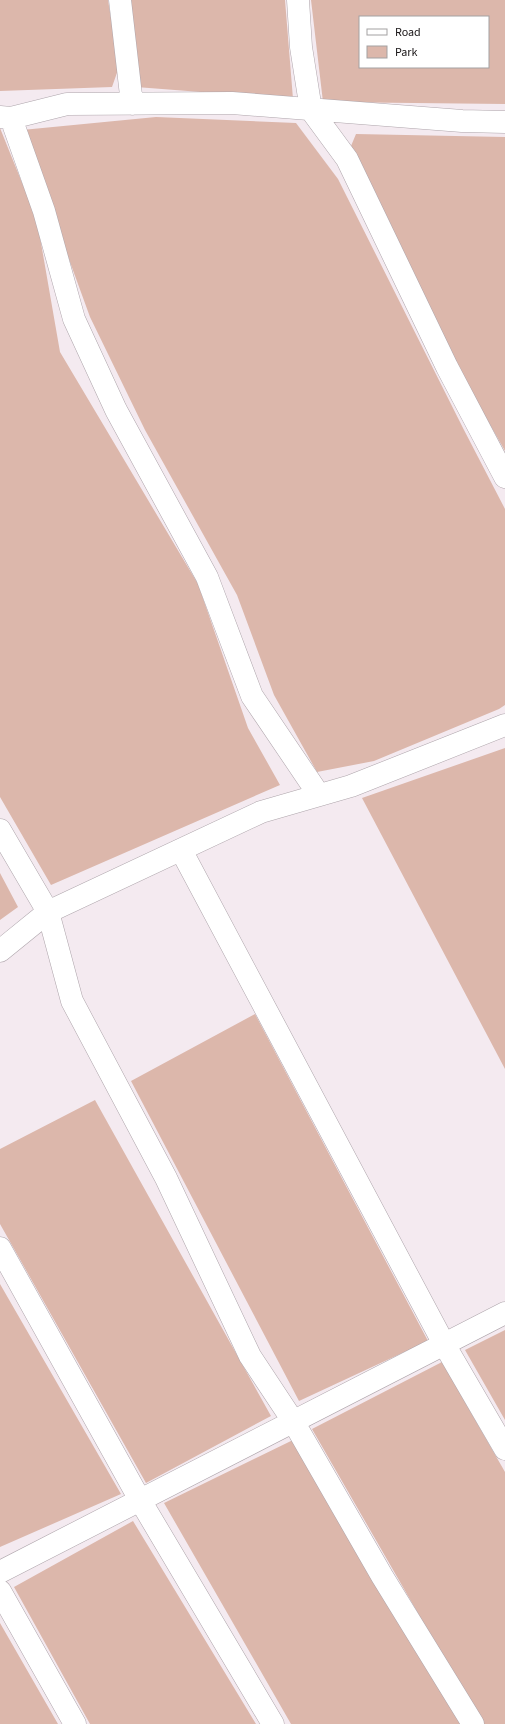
<svg xmlns="http://www.w3.org/2000/svg" width="505" height="1724" font-family="'Source Sans 3',sans-serif">
<rect width="100%" height="100%" fill="#f4eaf0"/>
<!-- green -->
<path fill="#dcb7ab" fill-rule="evenodd" d="M0,0H108L119,67L112,87L0,91Z
M126,0H285L293,99L136,87Z
M311,0H505V104L323,102ZM360,17H488V67H360Z
M156,117L296,123L338,179L464,430L505,509V705L499,709L374,761L317,772L274,695L237,595L145,430L90,317L22,130Z
M0,128L37,220L60,352L198,584L248,728L280,785L51,885L0,797Z
M356,134L505,137V451L455,363L351,146Z
M505,748V1069L362,798Z
M0,873L18,907L0,920Z
M255,1014L428,1341L299,1401L131,1081Z
M95,1100L271,1416L146,1483L0,1224V1149Z
M0,1284L121,1494L0,1547Z
M505,1330V1420L465,1350Z
M442,1362L505,1472V1724H484L461,1688L312,1429Z
M293,1440L467,1724H291L164,1503Z
M133,1521L256,1724H90L14,1587Z
M0,1623L58,1724H0Z"/>
<g fill="none" stroke-linecap="round" stroke-linejoin="round">
<defs>
<path id="minor" d="M120,0L132,104
M298,0L301,47L311,110L347,159L447,367L505,477
M0,117L11,118L67,104L232,103L462,121L505,122
M11,118L44,211L74,319L116,410L207,577L252,696L319,795
M0,830L48,912L261,812L351,786L505,725
M181,850L444,1344L505,1449
M0,951L48,912L72,1001L166,1178L250,1356L293,1421L382,1576L473,1724
M0,1248L140,1500L273,1724
M0,1572L505,1313
M0,1591L75,1724"/>
</defs>
<!-- minor casing -->
<use href="#minor" stroke="#aea5ab" stroke-width="23"/>
<!-- minor -->
<use href="#minor" stroke="#fff" stroke-width="22"/>
</g>
<!-- legend -->
<rect x="359" y="16" width="130" height="52" fill="#ffffff" stroke="#a3a1a2"/>
<rect x="367" y="29" width="20" height="6" fill="#ffffff" stroke="#a3a1a2"/>
<text x="395" y="36" font-size="12" fill="#181416">Road</text>
<rect x="367" y="46" width="20" height="12" fill="#dcb7ab" stroke="#a3a1a2"/>
<text x="395" y="56" font-size="12" fill="#181416">Park</text>
</svg>
